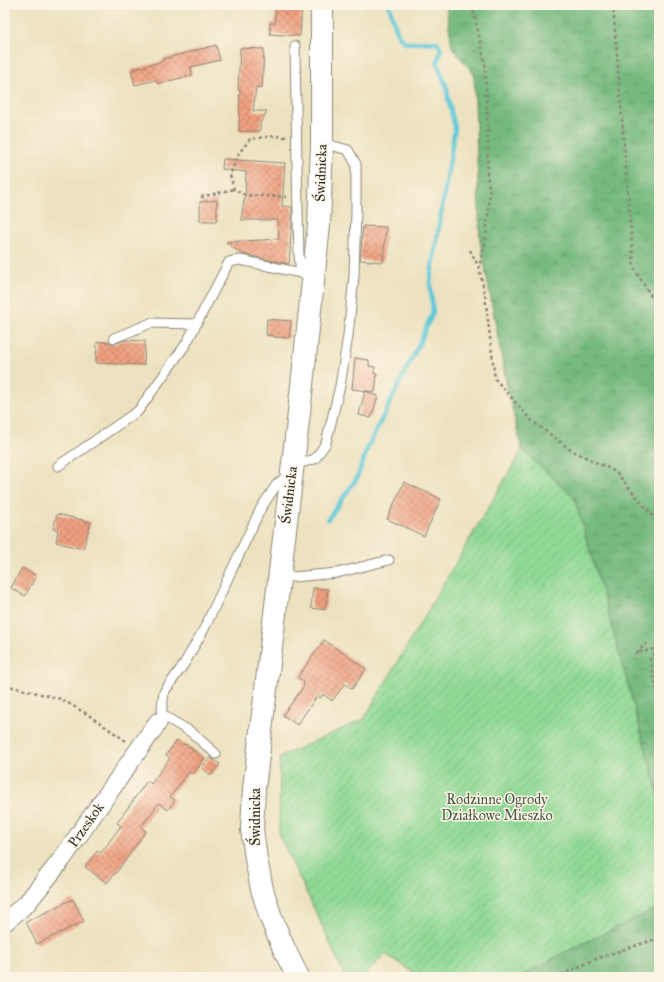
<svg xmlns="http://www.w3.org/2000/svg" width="664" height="982" font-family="'IM FELL Great Primer',serif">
<defs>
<pattern id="forest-crowns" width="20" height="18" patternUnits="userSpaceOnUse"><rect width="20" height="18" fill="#74b97e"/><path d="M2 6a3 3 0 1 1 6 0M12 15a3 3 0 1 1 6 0" fill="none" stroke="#5f9767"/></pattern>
<pattern id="garden-furrows" width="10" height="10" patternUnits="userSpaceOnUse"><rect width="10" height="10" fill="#90d995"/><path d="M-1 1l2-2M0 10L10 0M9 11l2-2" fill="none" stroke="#7cba81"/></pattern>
<pattern id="building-cross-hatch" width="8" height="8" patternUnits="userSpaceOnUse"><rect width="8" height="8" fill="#f1a181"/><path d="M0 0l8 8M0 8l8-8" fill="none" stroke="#c3836a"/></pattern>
</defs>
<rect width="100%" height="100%" fill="#fcf5e5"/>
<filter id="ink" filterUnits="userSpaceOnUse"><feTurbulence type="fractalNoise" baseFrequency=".025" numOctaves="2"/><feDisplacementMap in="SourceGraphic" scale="8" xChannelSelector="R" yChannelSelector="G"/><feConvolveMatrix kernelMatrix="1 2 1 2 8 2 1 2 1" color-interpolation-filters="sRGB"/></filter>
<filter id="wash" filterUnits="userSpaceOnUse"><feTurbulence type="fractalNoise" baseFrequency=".012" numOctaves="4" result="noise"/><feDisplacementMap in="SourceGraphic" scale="16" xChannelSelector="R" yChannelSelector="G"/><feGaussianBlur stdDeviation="0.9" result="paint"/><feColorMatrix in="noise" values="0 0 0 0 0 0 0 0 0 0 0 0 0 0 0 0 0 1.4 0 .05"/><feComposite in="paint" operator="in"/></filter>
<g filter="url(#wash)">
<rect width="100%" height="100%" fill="#ede2c0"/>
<!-- forest -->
<path fill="url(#forest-crowns)" stroke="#507254" d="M450,5H659V798L605,602L574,497L522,450L507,386L480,241L474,74L452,47L446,6Z
M659,907V977H520L563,953Z"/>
<!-- garden -->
<path fill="url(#garden-furrows)" stroke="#5e8260" d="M522,450L574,497L605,602L659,798V907L563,953L520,977H420L385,954L363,977H345L320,921L279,835L280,757L364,719Z"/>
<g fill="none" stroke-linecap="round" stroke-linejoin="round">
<!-- stream -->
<path stroke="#5ec9d9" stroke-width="4.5" d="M328,519L357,478L368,447L421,340L433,312L430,282L455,128L448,98L447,88L437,63L441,49L437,42L406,43L398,35L389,5"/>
</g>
<g id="blocks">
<!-- building -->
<path fill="url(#building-cross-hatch)" d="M276,5H302L300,36L270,34V23H275Z
M216,45L220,60L191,67L192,75L158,84L156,80L135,85L131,70L163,61V59Z
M240,48L264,49L262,88L256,87L253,111H267L260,124V131H239L240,90H238Z
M223,159L285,163L282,206L292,207V219L289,264L242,254L226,242L279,239L278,220H241L244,200H245L246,172L222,169Z
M217,200V221H200V202Z
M363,226L386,227L383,262L360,260Z
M267,319L291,321L289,338L274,337V336L266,335Z
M125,340L145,341L144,365L96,363L97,342H110L114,344Z
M355,358L369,360V366L375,367L374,373L377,374L375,392L352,389Z
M365,391L378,396L371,418L359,415Z
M404,482L441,499L424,536L387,519Z
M57,514L91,522L83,549L56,542L58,530L53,529Z
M22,568L36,576L25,596L11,588Z
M313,588L328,589L325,610L311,608Z
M324,640L366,669L352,689L345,684L332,701L323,694L321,698L317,696L297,725L283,715L304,686L303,685L304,682L298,677Z
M177,740L184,745L185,744L205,758L193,774L189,772L170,797L175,800L168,810L159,803L141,827L146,831L119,869L115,874H114L107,883L85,867L97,851L101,853L112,838L121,826L117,823L147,781L151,784L170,758L166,755Z
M210,757L220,764L211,775L202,768Z
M73,899L84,921L37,944L26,922Z"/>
</g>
</g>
<g filter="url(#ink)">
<use href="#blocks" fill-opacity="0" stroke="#8c8676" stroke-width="1"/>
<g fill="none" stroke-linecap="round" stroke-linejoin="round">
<defs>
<path id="service" d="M295,46L297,167L299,256L301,273
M114,338L151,323L196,324
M293,465L315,459L326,443L340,386L348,336L354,276L356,210V164L348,150L323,143
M58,466L138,411L186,344L229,262L240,260L301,273L313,275
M280,574L293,577L337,573L389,560
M162,715L191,732L216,754
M158,722L162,715V708L164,692L184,664L204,629L261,508L277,484L288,476"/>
<path id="minor" d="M5,922L27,903L62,859L158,722"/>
<path id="secondary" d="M298,977L285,951L271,918L262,889L256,859L252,829L254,789L299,413L319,225L322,143V5"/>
</defs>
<!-- service casing -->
<use href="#service" stroke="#8c8676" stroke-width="11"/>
<!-- minor casing -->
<use href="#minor" stroke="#8c8676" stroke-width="20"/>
<!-- secondary casing -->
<use href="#secondary" stroke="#8c8676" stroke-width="24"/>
<!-- path -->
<path stroke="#8c8676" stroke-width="2.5" stroke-dasharray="3 3" stroke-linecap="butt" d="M473,5V9L485,63L488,143L487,173L490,194L485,244L479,267
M613,5L634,268L651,296L659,304
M286,137L274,136L250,139L239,153L230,175L234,189L245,195L287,197
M201,197L234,189
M470,250L479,267L485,295L495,379L531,420L571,450L616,472L656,520L659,526
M647,643L636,653L659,648
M659,650L650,658L659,703
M5,685L61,699L87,714L126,741
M556,977L601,957L659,938"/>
<!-- service -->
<use href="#service" stroke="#fff" stroke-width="9"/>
<!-- minor -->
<use href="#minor" stroke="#fff" stroke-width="18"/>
<!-- secondary -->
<use href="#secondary" stroke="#fff" stroke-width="22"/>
</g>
</g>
<g text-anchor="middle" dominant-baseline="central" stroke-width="3" stroke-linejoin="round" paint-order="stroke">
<!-- street labels -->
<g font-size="14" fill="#2b2b2b" stroke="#fcf5e5">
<text transform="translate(321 173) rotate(-88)">Świdnicka</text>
<text transform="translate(289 495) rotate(-83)">Świdnicka</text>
<text transform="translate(255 817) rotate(-90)">Świdnicka</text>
<text transform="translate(86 825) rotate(-55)">Przeskok</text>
</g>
<!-- park labels -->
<g font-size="14" fill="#445646" stroke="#fcf5e5">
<text x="497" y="799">Rodzinne Ogrody<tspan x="497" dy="16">Działkowe Mieszko</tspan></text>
</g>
</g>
<!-- margin -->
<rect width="664" height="982" fill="none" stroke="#fcf5e5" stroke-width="20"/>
</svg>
